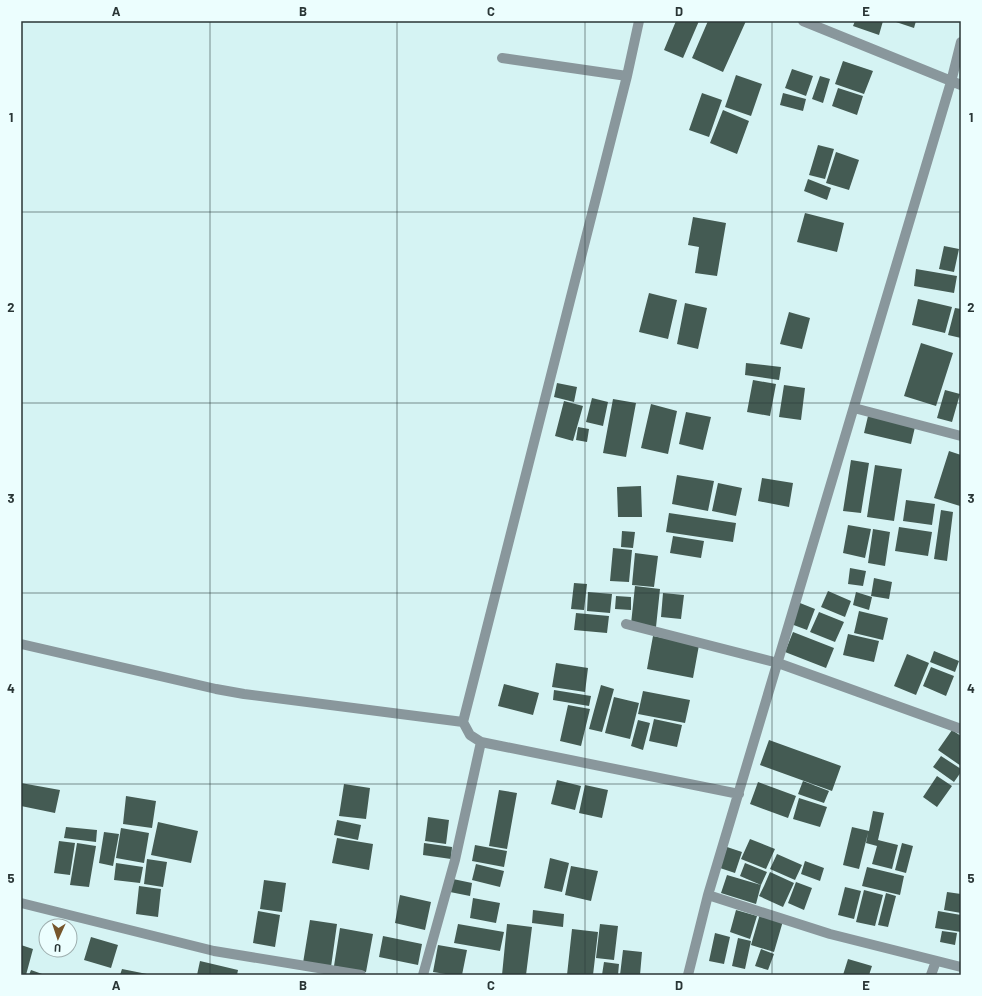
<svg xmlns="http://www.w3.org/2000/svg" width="982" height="996" font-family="Barlow,sans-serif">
<rect width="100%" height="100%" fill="#d5f3f3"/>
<!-- building -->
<path fill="#445b53" d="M676,21H699L683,58L664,50Z
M708,21H746L723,72L692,58Z
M855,21H883L879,35L853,26Z
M893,21H916L914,28Z
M843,61L873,71L864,94L835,84Z
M792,69L813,76L806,96L785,88Z
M736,75L762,84L751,116L725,107Z
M820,76L830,79L823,103L812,99Z
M838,88L863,96L857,115L832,106Z
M702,93L722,100L709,137L689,130Z
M783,93L806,99L803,111L780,105Z
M723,110L749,121L737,154L710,143Z
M818,145L834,149L825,179L809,175Z
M836,152L859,160L849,190L826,183Z
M808,179L831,188L827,200L804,191Z
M805,213L844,223L837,252L797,242Z
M693,217L726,223L717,276L695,273L699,247L688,245Z
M944,246L959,249L954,272L939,269Z
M916,269L957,276L954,293L914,286Z
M649,293L677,300L668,339L639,332Z
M918,299L952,307L945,333L912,325Z
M685,303L707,308L698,349L677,344Z
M955,308L961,309V338L948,335Z
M789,312L810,318L802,349L780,344Z
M921,343L953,353L936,406L904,396Z
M746,363L781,367L779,380L745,375Z
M753,380L776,384L770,416L747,412Z
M557,383L577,387L574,402L554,397Z
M784,385L805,388L801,420L779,417Z
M945,390L960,394L952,422L937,418Z
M592,398L608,402L603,426L586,422Z
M613,399L636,403L626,457L603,453Z
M564,401L583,406L573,441L555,436Z
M651,404L677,411L668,454L641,448Z
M686,412L711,417L703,450L679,444Z
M868,416L915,427L911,444L864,433Z
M578,427L589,429L587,442L576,440Z
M949,451L961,455L960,506L934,498Z
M851,460L869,463L861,513L843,511Z
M875,465L902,469L894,521L867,517Z
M677,475L714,481L708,511L672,504Z
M762,478L793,483L789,507L758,501Z
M718,483L742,488L736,516L712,511Z
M641,486L642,517H618L617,487Z
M906,500L935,504L932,525L903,521Z
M941,510L953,512L947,561L934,559Z
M669,513L736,523L733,542L666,532Z
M848,525L871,529L865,558L843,553Z
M899,527L932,532L928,556L895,551Z
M873,529L890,532L885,566L868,563Z
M622,531L635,532L633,548L621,547Z
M673,536L704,541L701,558L670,553Z
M613,548L632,550L629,582L610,581Z
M635,553L658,556L654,587L632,585Z
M850,568L866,571L863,586L848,584Z
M874,578L892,582L889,599L871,596Z
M574,583L587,584L584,610L571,609Z
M635,586L660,589L656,627L631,624Z
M828,591L851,601L845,617L821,607Z
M588,592L612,594L610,613L587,611Z
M856,592L872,597L869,610L853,605Z
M663,593L684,595L681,619L661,617Z
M616,596L631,597V610L615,609Z
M800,603L815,609L807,630L791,624Z
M859,611L888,618L883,640L854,633Z
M819,612L844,622L835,642L810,632Z
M576,613L609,616L607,633L574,630Z
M793,632L834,648L826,668L785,652Z
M848,634L879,641L874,662L843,655Z
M653,636L699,645L693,678L647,669Z
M934,651L959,661L955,672L930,662Z
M907,654L929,663L916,695L894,686Z
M556,663L588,668L585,692L552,687Z
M931,667L954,676L946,696L923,686Z
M504,684L539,693L533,715L498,706Z
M601,685L614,689L602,732L589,729Z
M554,690L591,696L589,706L553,700Z
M643,691L690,700L685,723L638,714Z
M614,697L639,703L630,739L605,733Z
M568,705L590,709L581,746L560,741Z
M654,719L682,725L677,747L649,741Z
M638,720L650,723L643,750L631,746Z
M952,730L961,736V766L938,750Z
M769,740L841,766L832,791L760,765Z
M941,756L961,769V772L954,782L933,767Z
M937,776L952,786L937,807L923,797Z
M557,780L581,786L575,810L551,804Z
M803,781L829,791L824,803L798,794Z
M758,782L796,796L788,818L750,804Z
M21,783L60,790L55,813L21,806Z
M344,784L370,788L366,819L339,816Z
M585,785L608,790L602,818L579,813Z
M499,790L517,793L507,849L489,846Z
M126,796L156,801L152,828L123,824Z
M799,798L827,807L820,827L793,819Z
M873,811L884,813L878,840L898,845L892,869L872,864L877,846L866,843L868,833L859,869L843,865L852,827L869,831Z
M428,817L449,820L446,844L425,841Z
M337,820L361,825L358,840L334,835Z
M158,822L198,831L191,863L151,855Z
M66,827L97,830L96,842L64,838Z
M121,828L149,833L144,863L116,858Z
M104,832L119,834L113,866L99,863Z
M337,838L373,844L369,870L332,863Z
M750,839L775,849L766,869L741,859Z
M59,841L75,843L70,875L54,873Z
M77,843L96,846L89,887L70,885Z
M424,843L452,847L451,859L423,855Z
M902,843L913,846L906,873L895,870Z
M475,845L507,851L504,867L472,861Z
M727,847L742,852L735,873L720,868Z
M777,854L802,865L795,880L770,869Z
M550,858L569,863L562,892L544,888Z
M147,859L167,862L163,887L144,884Z
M805,861L824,868L820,881L801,874Z
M116,863L143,867L140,883L114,880Z
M745,863L767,872L761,885L740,876Z
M476,864L504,871L500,887L472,880Z
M571,866L598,871L591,901L565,895Z
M867,867L904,876L900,895L862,886Z
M770,872L794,883L783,907L759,896L764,886L766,887L764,886Z
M727,875L761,885L756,904L721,893Z
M453,879L472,883L470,896L450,892Z
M264,880L286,883L282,912L260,909Z
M796,882L812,888L804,910L788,903Z
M139,886L161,889L158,917L136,914Z
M845,887L861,891L854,919L838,915Z
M864,890L883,895L875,926L856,922Z
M947,892L961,894V913L944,910Z
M886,893L896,896L888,927L878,925Z
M400,895L431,902L425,930L395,923Z
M473,898L500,903L496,923L470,918Z
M533,910L564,914L563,927L532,923Z
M736,910L757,916L750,939L730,932Z
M258,911L280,915L275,947L253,943Z
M938,911L961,915V932L935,928Z
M760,914L783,921L774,952L751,945Z
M310,920L337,924L331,967L303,963Z
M458,924L504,932L500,951L454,943Z
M507,924L532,927L526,975H502Z
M600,924L618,926L614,960L596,958Z
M340,928L373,934L366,972L334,966Z
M572,929L598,932L593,975H567Z
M942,931L957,933L955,945L940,942Z
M715,933L730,937L724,964L709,961Z
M383,936L422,944L418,965L379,957Z
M91,937L118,945L111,968L84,960Z
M738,938L751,941L745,969L732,966Z
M21,945L33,949L26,975L21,973Z
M438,945L467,950L462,975H452L433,972Z
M761,949L774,954L768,970L755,966Z
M623,950L642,952L640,975H620Z
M848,959L872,966L869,975H843Z
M200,961L238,970L237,975H197Z
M604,962L619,964L618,975H602Z
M122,969L147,974V975H120Z
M31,970L45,975H29Z"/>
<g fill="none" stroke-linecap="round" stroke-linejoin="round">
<!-- minor -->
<path stroke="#89979c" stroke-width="10" d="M803,21L961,85
M502,58L627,76
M854,408L961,436
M626,624L778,663L961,729
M21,644L216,689L244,694L463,722L470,735L481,742L455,860L423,975
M463,722L627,76L639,21
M481,742L739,794
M708,895L830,934L961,967
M21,903L214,951L361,975
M688,975L708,895L951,82L961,42
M931,975L936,961"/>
</g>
<!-- grid -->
<path fill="none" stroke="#2a3636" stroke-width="1" stroke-opacity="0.55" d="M210,21V975M397,21V975M585,21V975M772,21V975M21,212H961M21,403H961M21,593H961M21,784H961"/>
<!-- border -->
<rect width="982" height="996" fill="none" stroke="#ecfefe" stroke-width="44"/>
<!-- north arrow -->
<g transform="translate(58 938) rotate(183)"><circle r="19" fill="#ecfefe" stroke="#9eaeae"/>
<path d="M0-3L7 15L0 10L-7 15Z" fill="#76562c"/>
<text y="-6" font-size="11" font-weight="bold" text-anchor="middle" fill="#2a3636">U</text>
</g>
<rect x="22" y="22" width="938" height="952" fill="none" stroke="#2a3636" stroke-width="1.5"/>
<g font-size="13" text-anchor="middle" font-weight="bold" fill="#2a3636">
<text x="116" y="16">A</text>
<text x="303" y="16">B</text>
<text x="491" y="16">C</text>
<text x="679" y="16">D</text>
<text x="866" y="16">E</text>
<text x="11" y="122">1</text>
<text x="971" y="122">1</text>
<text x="11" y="312">2</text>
<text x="971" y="312">2</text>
<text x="11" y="503">3</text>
<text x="971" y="503">3</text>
<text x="11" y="693">4</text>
<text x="971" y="693">4</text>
<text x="11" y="883">5</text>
<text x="971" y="883">5</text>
<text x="116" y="990">A</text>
<text x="303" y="990">B</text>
<text x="491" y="990">C</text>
<text x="679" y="990">D</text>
<text x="866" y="990">E</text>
</g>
</svg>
